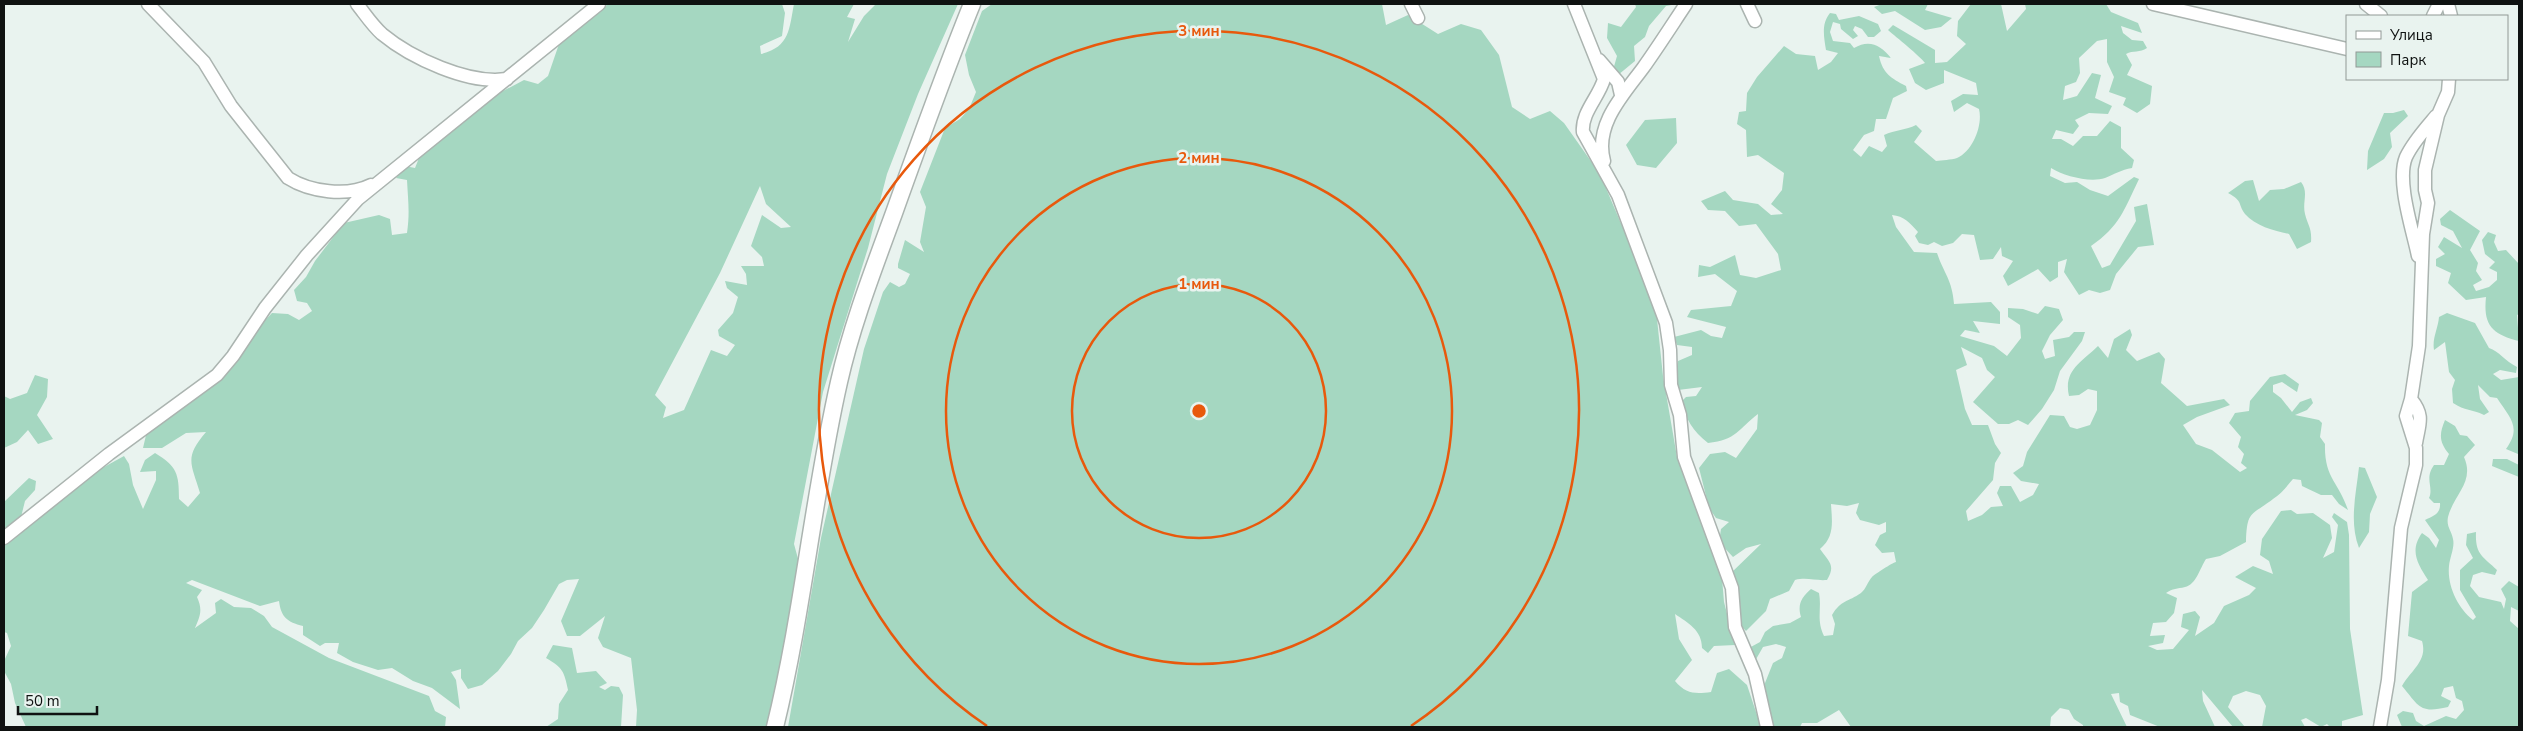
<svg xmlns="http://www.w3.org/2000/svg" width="2523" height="731" font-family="'Nunito Sans',sans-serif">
<rect width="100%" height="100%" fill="#e9f3ef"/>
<!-- green -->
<path fill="#a5d7c1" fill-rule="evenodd" d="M608,4H782L785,13L782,36L760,46L761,54C790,47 789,29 794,4H854L847,17L855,19L848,42L864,16L875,5L958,4L918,94L887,174L868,248L823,392L794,544L800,566L769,727H636L637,710L631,658L603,647L598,638L605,616L580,636H567L561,621L579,579L567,580L559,584L544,610L532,628L518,641L511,654L498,671L482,685L468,689L461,678V669L451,672L456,680L460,709L432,688L413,681L392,668L378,670L353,662L337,653L339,643H325L320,646L303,635V626C287,622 281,617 279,601L260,606L192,580L186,583L202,590L197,597C203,610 200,616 195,628L216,613L215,603L221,599L234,607L251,608L264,616L272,627L329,658L429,696L435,711L446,717L445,727H26L15,703L11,684L4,671V661L11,646L7,633L4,632V542L86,477L124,456L129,464L133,485L143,509L156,480V471L140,472L145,460L155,453C177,466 179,474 179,499L188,507L200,493C191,463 184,458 206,432L186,433L162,448H143L147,431L225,375L254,332L272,313L288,314L299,320L312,311L307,303L297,301L294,290L306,277L315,261L344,223L379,215L390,219L392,235L407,233C410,213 408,200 407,180L396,178L405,166L415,168L421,153L486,100L524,80L538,84L548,76L559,44ZM760,186L766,204L791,227L781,228L762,215L751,246L762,257L764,266H741L746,274L747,285L725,281L727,288L738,297L733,313L718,330L719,336L735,345L727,356L711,350L684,410L663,418L666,407L655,395L720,273Z
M992,4H1382L1386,25L1408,15L1438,34L1461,24L1481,30L1499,55L1512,107L1530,119L1550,111L1564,123L1600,174L1645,280L1657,319L1663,376L1677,457L1722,578L1724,602L1735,645L1714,646L1708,653L1702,648C1702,630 1688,623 1675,614L1679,639L1692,660L1675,681C1686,694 1695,694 1711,692L1717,673L1729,669L1747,685L1761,727H788L821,538L864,349L883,292L890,282L899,287L905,284L910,274L898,268V264L905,240L924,252L920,242L926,207L920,192L945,128L960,119L969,109L976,92L969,75L965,55L982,11Z
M1635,4H1677L1666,6L1649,26L1645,37L1634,46L1635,61L1618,75L1613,70L1617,56L1607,38L1608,23L1621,27L1636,7Z
M1882,4H1928L1925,10L1952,18L1941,27L1925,30L1895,11L1882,14L1874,7Z
M1971,4H2001L2007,31L2026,9L2025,4H2106L2111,12L2138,23L2142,33L2121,26L2123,33L2132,40L2143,41L2147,48C2140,53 2133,50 2126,54L2132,65L2127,75L2152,86L2150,104L2137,113L2123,105L2126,98L2109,92L2114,77L2107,62V39L2097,41L2079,58L2080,73L2076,82L2065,86L2063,100L2077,96L2092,73L2101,75L2095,98L2112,106L2108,114L2089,113L2075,120L2079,126L2073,134L2056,130L2052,139H2061L2073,146L2083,136H2097L2110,121L2121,127V148L2134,160L2132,168C2121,170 2115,174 2105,178C2090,183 2064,176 2051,168L2050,176L2065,183L2077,182L2090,190L2108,196L2134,177L2139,179C2124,210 2120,226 2091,246L2102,268L2110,265L2136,221L2134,207L2147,204L2154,245L2138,247L2116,274L2110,290L2100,293L2089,290L2079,295L2064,272L2067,259L2058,262V277L2050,282L2038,269L2008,286L2003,276L2013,261L2002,256L2001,247L1993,259L1980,260L1974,235L1962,234L1953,243L1942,246L1934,242L1928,245L1919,243L1915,236L1918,232C1910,223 1904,216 1892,215L1896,227L1914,252L1937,253C1944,274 1952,279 1954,304L1991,302L2000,312V324L1973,321L1980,333L1965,330L1960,336L1994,346L2007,356L2021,338L2020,325L2008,317V308L2023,309L2038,314L2045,306L2059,309L2063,320L2050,335L2042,351L2045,359L2055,356L2053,340L2069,337L2074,332H2085L2082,341L2060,371L2054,390L2042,409L2028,425L2018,420L2009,424H1998L1973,402L1995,377L1987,370L1982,358L1961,347L1967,365L1956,370L1965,409L1972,425H1988L1995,444L2001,453L1995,463L1993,480L1966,511L1968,521L1982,515L1991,507L2003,506L1997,493L2000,486H2011L2020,502L2033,495L2039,484L2021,481L2013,473L2023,466L2027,452L2050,415L2064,416L2070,427L2077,429L2090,425L2097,410V391L2088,389L2079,395L2069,396C2063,370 2082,362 2098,346L2108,358L2114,339L2130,329L2132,335L2126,350L2137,361L2159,352L2165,359L2161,383L2187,406L2224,399L2230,405L2197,417L2183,425L2196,444L2212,450L2240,472L2247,468L2241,463L2244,454L2238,447L2241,437L2229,423L2235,413L2249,411L2250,401L2270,377L2285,374L2299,384L2297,392L2282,382L2273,385V392L2281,398L2292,412L2300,402L2311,398L2313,403L2307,410L2295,415L2319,420L2322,423L2320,437L2325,444C2324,478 2339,482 2348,510L2339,504L2332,495H2321L2302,486L2301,480L2293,479C2287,486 2281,494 2273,499C2251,516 2247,510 2246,542L2220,556L2206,559C2200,568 2196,585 2185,587C2177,589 2173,588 2166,593L2177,598L2174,613L2166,622L2153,623L2150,636L2165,635L2163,643L2148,646L2157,650L2173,649L2189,630L2181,627L2183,614L2195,611L2200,617L2195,636L2214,623L2224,606L2249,595L2256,588L2235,577L2253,566L2273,574L2269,561L2260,555L2262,539L2281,511L2291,510L2297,514L2313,513L2330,525L2332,538L2323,558L2334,552L2338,525L2332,517L2334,513L2347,522L2349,535L2350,629L2363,715L2342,721V727H2330L2327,724L2321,727L2306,718L2301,720L2305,727H2262L2266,706L2260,695L2246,691L2233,696L2228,707L2245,727H2233L2202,690L2203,701L2215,727H2160L2130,715L2128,706L2120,702L2119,693L2111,694L2127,727H2083V725L2074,719L2069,710L2060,708L2051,717L2050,727H1851L1839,710L1817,723H1802L1800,727H1774L1763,688L1773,663L1782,658L1786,647L1776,644L1763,647L1755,661L1749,648L1760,642L1765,632L1773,626L1790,623L1801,617C1797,604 1802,597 1811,589L1819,593C1822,610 1816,619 1824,636L1833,635L1835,624L1832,615C1841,600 1848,602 1861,593C1866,589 1868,581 1872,577C1875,574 1892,563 1896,562L1894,552L1882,553L1875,545L1880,535L1886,532V522L1879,525L1860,520L1856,513L1859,503L1847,506L1831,504C1832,521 1835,537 1820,549C1829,562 1836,565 1827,580C1815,581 1807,577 1795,580L1789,591L1770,599L1766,611L1746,631L1738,622L1731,573L1761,544L1746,548L1733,557L1719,542L1721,529L1729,522L1716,518L1709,508L1699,468L1710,454L1725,452L1736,458L1757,429L1758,414C1738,429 1737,440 1708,443C1693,431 1685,419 1682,401L1686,397L1696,396L1702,387L1678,390L1675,379L1678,361L1692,355V347L1677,345L1674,337L1701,330L1711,336L1722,338L1726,327L1687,317L1691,310L1731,306L1737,291L1715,274L1698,277L1699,265L1710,267L1735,255L1740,275L1756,278L1781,270L1778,254L1756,224L1739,226L1725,211L1708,210L1701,201L1725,191L1733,200L1758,204L1771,215L1783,214L1771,204L1782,190L1784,173L1758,155L1747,157L1746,130L1737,124L1739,112L1746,111L1747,93L1757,77L1784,46L1796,54L1815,56L1818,70L1831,62L1838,53L1826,50C1824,37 1821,24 1830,13L1836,14L1839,20L1859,16L1878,24L1881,31L1874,37H1868L1862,29L1855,26L1853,30L1858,36L1853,39L1841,29L1840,24L1833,22L1830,32L1833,41L1850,43L1854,48C1869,39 1881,45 1891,58L1879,56C1883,74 1891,78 1906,86L1907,91L1893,98L1886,119H1876L1874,131L1864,135L1853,150L1861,157L1869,146L1882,152L1887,146L1884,135C1895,130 1906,130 1916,125L1922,131L1914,142L1936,161C1942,160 1951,160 1957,158C1973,151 1983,125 1979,109L1967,103L1954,112L1951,101L1963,94L1978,95L1976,83L1944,70V83L1926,90L1915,83L1909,69L1925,63C1920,56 1896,37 1888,30L1893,25L1935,50V63L1947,62L1966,44L1957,36L1958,21Z
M2404,110L2408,116L2390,133L2392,147L2384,159L2367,170L2368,151L2384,113H2393Z
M1676,118L1677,143L1656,168L1637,165L1626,145L1645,120Z
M2253,180L2259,201L2270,190L2284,189L2301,182C2309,192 2302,202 2305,214C2308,226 2312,228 2311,242L2297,249L2289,234C2275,231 2255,226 2245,214C2237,203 2244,202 2228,193L2245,181Z
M2450,210L2480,231L2470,250L2478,263L2476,271L2482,280L2473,285L2476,291L2489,287L2497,280V272L2489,268L2495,262L2485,254L2482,240L2488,232L2496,235L2494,242L2498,251L2506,250L2519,264V314L2517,315L2519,341C2492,334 2483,325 2486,297L2466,300L2448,283L2451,273L2436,266V259L2445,254L2438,247L2444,237L2462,248L2453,231L2441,225L2440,219Z
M2447,313L2475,323L2489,348C2499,351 2505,361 2517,367L2516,373L2500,370L2493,374L2501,380L2519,377V477L2492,466L2493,459H2507L2519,465L2518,454L2506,449C2522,427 2510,418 2497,398L2490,397L2478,385L2480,399L2489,412L2484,415C2472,409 2465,411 2453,403L2452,389L2455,380L2449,372L2445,342L2434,350C2432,338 2438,329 2439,317Z
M35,375L48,379L47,397L37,415L53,439L38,444L28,430L17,442L4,448V396L10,399L27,393Z
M2445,420L2455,426L2460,435L2467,436L2475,445L2464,457C2475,482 2454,494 2448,517C2446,527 2452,531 2453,539C2455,547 2450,557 2449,566C2447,586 2458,608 2473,620L2476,617L2460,590V570L2473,558L2466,545L2467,534L2476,532C2475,555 2483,556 2497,570L2495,575L2482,572L2473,575L2470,586L2479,597L2501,602L2504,609L2506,599L2501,589L2509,581L2519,587V611L2511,607L2510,621L2519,629V727H2402L2397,715L2403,711L2413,713L2416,721L2424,726L2446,716L2456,719L2464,710L2462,701L2456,698L2453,686L2444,688L2441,696L2451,701L2448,707C2419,714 2419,706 2402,686C2411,670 2428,661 2422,641L2408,636L2412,592L2428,580C2418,564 2409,551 2422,533L2429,538L2436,548L2439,540L2425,520C2433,516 2441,514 2440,503H2434L2429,498C2434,487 2424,479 2434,465H2444L2449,454C2439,442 2439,434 2445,420Z
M2359,467L2365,468L2377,497L2370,514L2369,532L2359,548C2349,522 2356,494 2359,467Z
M29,478L36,481L35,490L25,501L21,517L4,534V502Z
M553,645L572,648L577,673L596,671L607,683L599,687L605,690L611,686L619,687L623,695L621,727H546L558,719L559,704L568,690C564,671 563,668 546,658Z"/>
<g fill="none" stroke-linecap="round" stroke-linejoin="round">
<defs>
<path id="minor" d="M148,4L204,62L231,106L288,178C310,192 347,197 371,185
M357,4C365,14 372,25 382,34C411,58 469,85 507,79
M1411,4L1418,18
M1574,4L1604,79C1599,97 1581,113 1583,132L1618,195L1666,323L1670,350L1671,385L1680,415L1684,457L1732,588L1735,627L1755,674L1767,727
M1747,4L1755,21
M2153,4L2347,49
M2366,4L2381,16
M2448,4L2451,16
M2433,16L2439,4
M1599,60L1618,82L1621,95
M1604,161C1594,125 1623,95 1643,68C1658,47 1672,25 1686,4
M2418,256C2413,231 2396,181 2406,157C2413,142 2425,129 2436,116
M2411,399C2425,416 2419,424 2416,443
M4,538L109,454L217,375L233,356L265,308L307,255L358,199L599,4
M2380,727L2388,680L2401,528L2416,465V448L2406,416L2411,399L2419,346L2423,234L2428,203L2425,190V170L2438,115L2448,92L2449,79"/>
<path id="tertiary" d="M775,727C803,613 813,496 839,382C852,324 874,268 894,213C919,143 944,73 972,4"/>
</defs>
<!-- minor casing -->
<use href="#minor" stroke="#abb4b0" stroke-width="15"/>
<!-- tertiary casing -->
<use href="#tertiary" stroke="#abb4b0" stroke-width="19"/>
<!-- minor -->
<use href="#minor" stroke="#fff" stroke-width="12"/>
<!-- tertiary -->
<use href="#tertiary" stroke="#fff" stroke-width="16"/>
</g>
<!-- distance rings -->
<g fill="none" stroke="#e8590c" stroke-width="2.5">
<circle cx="1199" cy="411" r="127"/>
<circle cx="1199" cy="411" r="253"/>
<path d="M987 726A380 380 0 1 1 1411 726"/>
</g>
<circle cx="1199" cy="411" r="8" fill="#e8590c" stroke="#e9f3ef" stroke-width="2.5"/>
<g font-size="15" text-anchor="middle" font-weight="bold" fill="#e8590c" stroke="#e9f3ef" stroke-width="5" stroke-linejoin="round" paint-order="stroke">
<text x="1199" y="36">3 мин</text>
<text x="1199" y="163">2 мин</text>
<text x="1199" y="289">1 мин</text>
</g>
<!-- border -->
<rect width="2523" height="731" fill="none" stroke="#0f1211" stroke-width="10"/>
<!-- legend -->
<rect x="2346" y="15" width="162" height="65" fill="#e9f3ef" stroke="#929996"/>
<rect x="2356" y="31" width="25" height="8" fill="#ffffff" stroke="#929996"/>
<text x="2390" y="40" font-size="15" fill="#0f1211">Улица</text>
<rect x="2356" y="52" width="25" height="15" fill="#a5d7c1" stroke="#929996"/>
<text x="2390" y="65" font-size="15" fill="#0f1211">Парк</text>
<!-- scale -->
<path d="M18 706v8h79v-8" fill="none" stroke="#0f1211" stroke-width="2.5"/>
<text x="25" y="706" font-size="15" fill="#0f1211" stroke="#e9f3ef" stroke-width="4" paint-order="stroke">50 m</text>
</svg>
